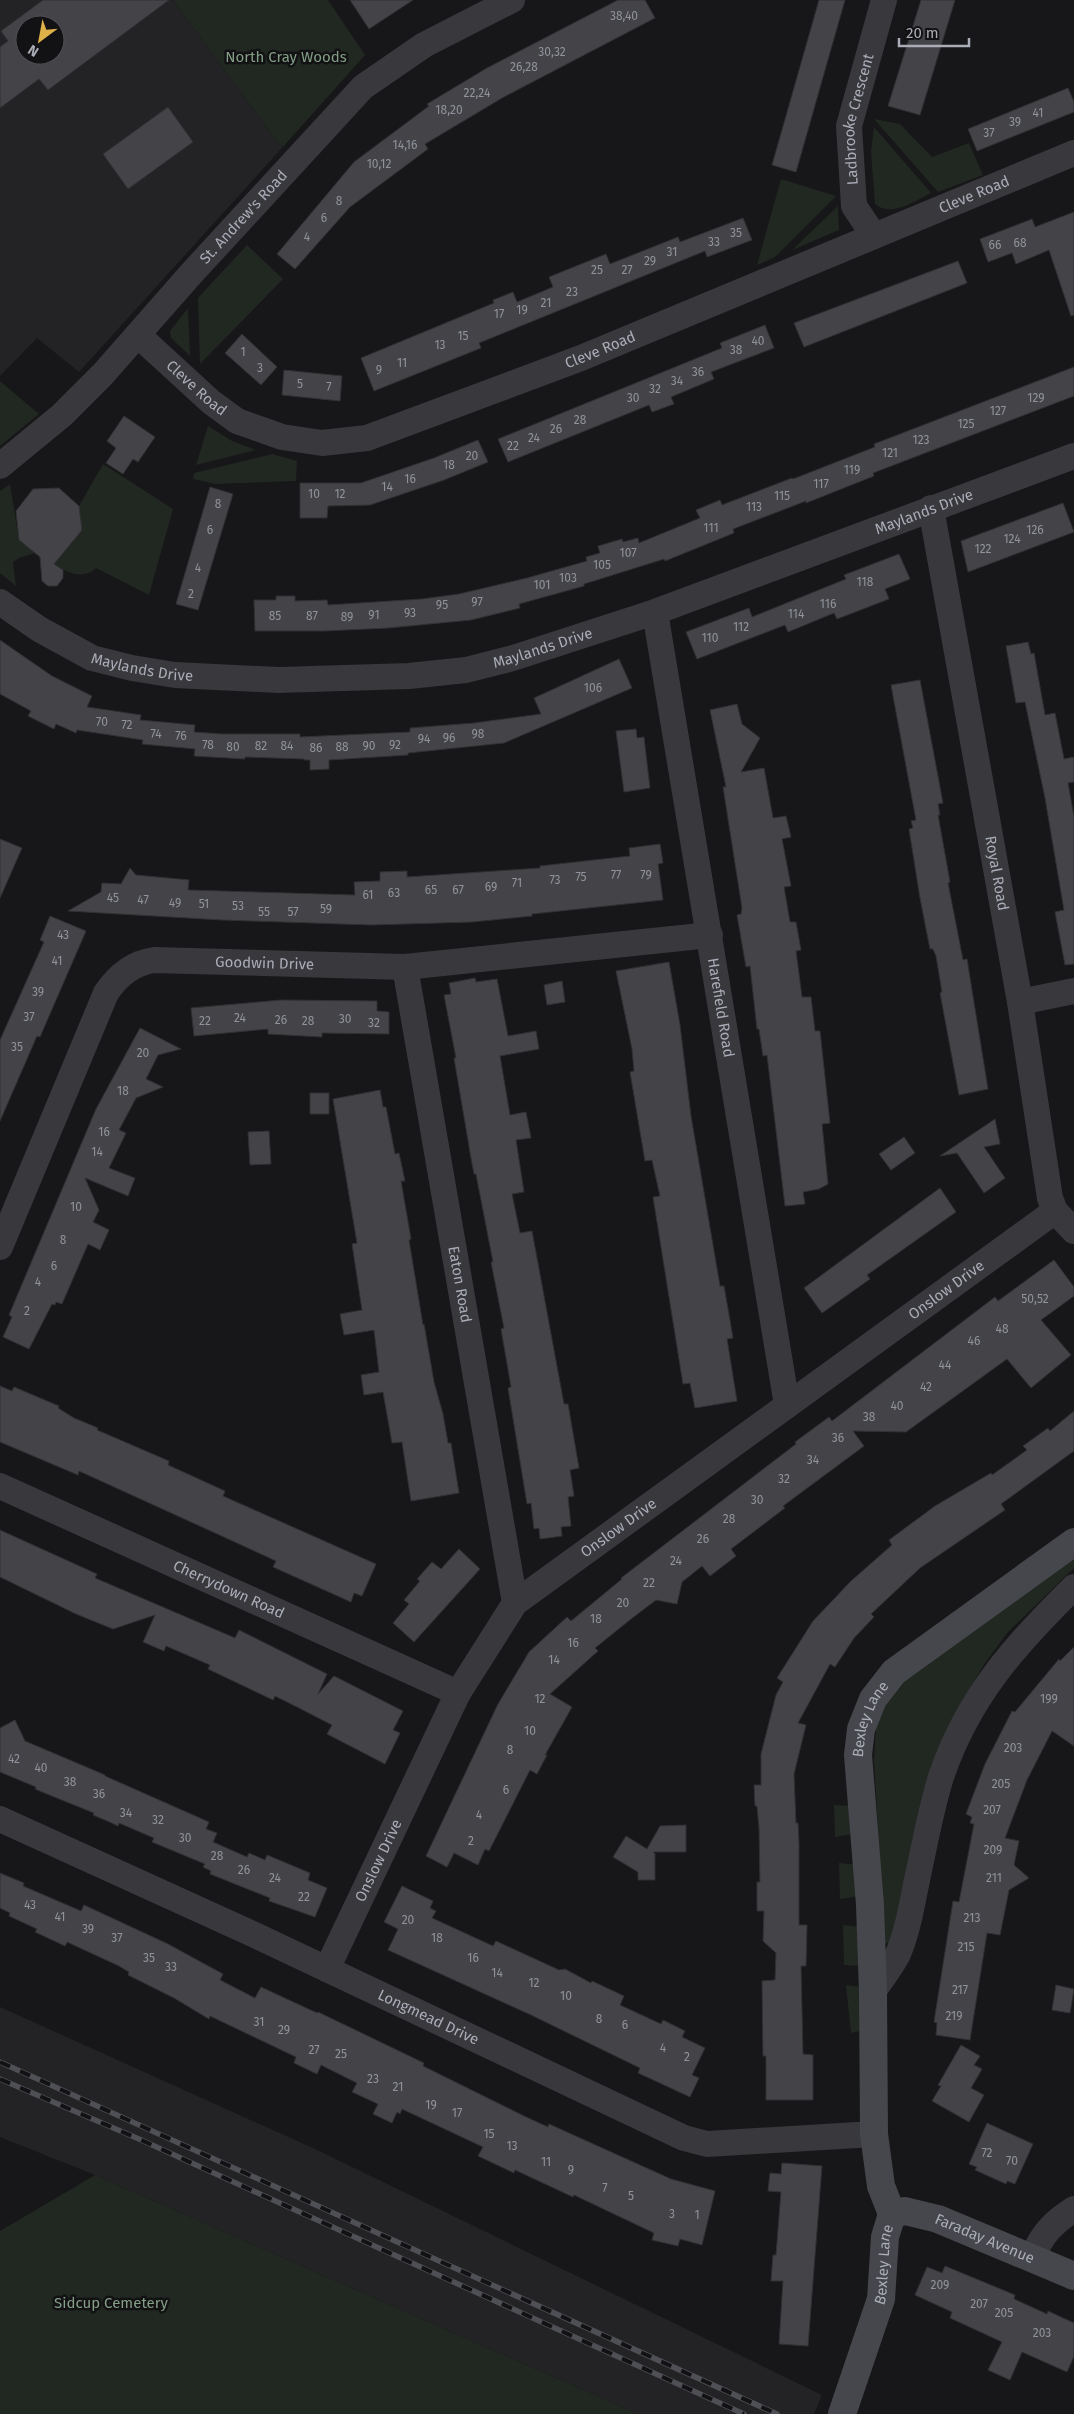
<svg xmlns="http://www.w3.org/2000/svg" width="1074" height="2414" font-family="'Fira Sans',sans-serif">
<rect width="100%" height="100%" fill="#171618"/>
<!-- built -->
<path fill="#232325" fill-rule="evenodd" d="M0,0H173L282,148L79,372L37,338L0,376ZM25,25H55V55H25Z
M0,2007L315,2149L822,2395L814,2414H638L95,2175L0,2137Z"/>
<!-- green -->
<path fill="#212822" d="M173,0H328L365,55L282,148Z
M874,119L900,124L932,157L969,143L983,175L938,192Z
M874,127L931,193C915,201 891,218 875,204L871,152Z
M781,179L836,196L775,257L757,265Z
M838,206L839,230L792,250Z
M247,245L283,279L200,364L198,298Z
M188,308L190,356L171,338L170,331Z
M0,381L39,414L0,446Z
M208,426L232,441L256,450L196,465Z
M272,454L297,461L296,481L215,484L193,479L194,473Z
M103,464L173,509L149,595L96,568C83,580 68,573 55,565L54,552L82,530L79,506Z
M10,484L19,540L35,553L19,558L13,562L16,586L0,573V491Z
M1074,1551V1568L1008,1632L985,1663L962,1702L894,1941L885,1944L874,1761L876,1727L883,1704L899,1680Z
M834,1805L853,1806L854,1834L835,1837Z
M839,1863L858,1865L861,1896L840,1899Z
M843,1925L861,1927L860,1966L844,1965Z
M846,1985L861,1987L860,2031L851,2033Z
M95,2175L638,2414H0V2231Z"/>
<!-- building -->
<path fill="#444448" stroke="#313134" fill-rule="evenodd" d="M43,0H169L48,90L39,79L0,108V47L8,41L1,31ZM25,25H55V55H25Z
M350,0H413L369,29Z
M618,0H645L655,18L502,98L425,144L428,149L350,207L295,269L277,254L354,162L429,106L427,104L487,68Z
M819,0H845L796,172L772,165Z
M921,0H955L920,115L888,106Z
M1068,88L1074,102V112L977,151L968,129Z
M168,107L193,142L128,189L103,154Z
M1074,212V315L1071,316L1049,250L1016,264L1012,253L988,262L980,239L1032,219L1035,227Z
M743,218L752,240L707,257L705,251L479,343L481,348L374,391L361,358L494,303L493,300L513,292L517,302L553,287L549,277L606,254L610,264L678,237L680,242Z
M958,261L967,283L804,347L794,323Z
M765,325L774,348L711,372L714,379L671,397L674,404L652,412L649,405L508,462L498,439L722,348L720,343Z
M242,334L277,367L261,385L225,353Z
M1074,367V396L873,473L874,476L806,503V501L733,529L734,533L665,561L664,559L584,584V586L519,604L520,608L471,620L388,628L324,631H255L254,600H276V596H295V601L327,600L328,605L422,599L459,594L527,578L587,561L586,557L600,553L598,546L622,539L623,542L638,538L639,543L700,518L696,510L720,500L722,505L792,478L793,479L875,447L874,444L900,434Z
M284,370L342,376L340,401L282,395Z
M124,416L155,437L138,462L133,459L123,474L106,463L116,448L107,441Z
M478,440L488,462L444,480L370,505L328,506L327,518H300V483H361L434,458Z
M210,487L233,494L198,610L176,604Z
M59,488L79,506L82,530L54,564L63,570V578L57,586H48L42,581L40,557L19,540L16,511L33,489Z
M1063,503L1074,532L968,572L961,541Z
M899,554L910,579L885,589L889,599L837,619L834,613L788,632L785,625L697,659L686,632L749,608L752,617L846,579L844,575Z
M0,640L52,676L92,696L87,707L141,715L140,720L195,725L194,732L222,734H300V737L410,732V728L474,723L541,714L534,698L619,659L632,688L504,743L408,753V755L329,760V769L310,770V760H304V759L245,757V759L194,756L195,749L142,744L143,740L77,730L76,733L56,724L54,729L28,716L31,711L0,694Z
M1028,642L1031,654L1034,653L1045,715L1055,713L1064,759L1074,757V782L1068,783L1074,817V964L1065,965L1055,912L1064,910L1045,798L1025,702L1016,703L1006,646Z
M920,680L943,803L938,804L940,815H938L950,882L948,883L963,960L967,959L988,1089L959,1095L940,993L942,992L936,956L933,949H930L920,898L909,829L913,828L911,821L916,820L891,685Z
M737,704L742,724L760,738L741,772L764,768L773,818L786,816L791,837L782,839L791,886L784,887L790,922H796L801,950L796,951L802,997H811L815,1031H820L830,1123L822,1124L828,1184L819,1189L803,1192L805,1204L785,1206L767,1055L763,1056L759,1029H757L750,966L746,967L737,915L741,914L742,908L723,787H726L710,710Z
M636,729L637,738L644,737L650,788L624,792L616,731Z
M0,839L22,848L0,898Z
M660,844L663,863L658,864L663,900L532,914V916L472,922L371,925L222,920L68,911L101,892L102,883L121,884L130,868L136,875L189,880L188,890L355,895L354,882L380,881V872L407,871V877L540,868V866L630,856L629,848Z
M50,916L86,931L40,1037L37,1036L0,1121V1040L44,942L40,940Z
M669,962L680,1025L691,1116L720,1286H724L733,1338L727,1339L737,1401L695,1408L690,1383L683,1384L678,1353L653,1197L660,1196L652,1160L645,1161L630,1072L634,1071L632,1049L616,971Z
M475,978L476,982L497,979L508,1036L536,1031L539,1049L500,1056L510,1115L526,1112L531,1138L516,1140L524,1192L512,1194L520,1233L532,1231L564,1404H568L579,1468L570,1470L574,1496L568,1497L571,1526L561,1527L562,1536L540,1539L539,1528L534,1529L531,1503L527,1504L508,1388L511,1387L501,1329L504,1328L491,1262H493L476,1174H474L471,1158L454,1058H456L444,995L451,994L449,983Z
M562,981L565,1002L547,1005L544,985Z
M281,1000L377,1001V1011L389,1012V1034L322,1033V1037L268,1034V1029L194,1036L191,1008Z
M140,1028L181,1049L158,1055L146,1079L163,1087L136,1098L119,1130L126,1133L109,1168L135,1178L128,1196L85,1178L99,1210L93,1222L109,1230L100,1250L88,1244L62,1304L56,1302L55,1305L52,1304L29,1349L3,1337L12,1317L9,1315L96,1109Z
M380,1090L383,1107H386L395,1154L399,1153L405,1181H401L411,1239L409,1240L423,1325L424,1324L434,1382L443,1414L448,1443H451L459,1493L411,1501L402,1442L392,1443L383,1392L364,1395L361,1375L379,1372L374,1330L344,1335L340,1314L362,1310L352,1244L357,1243L333,1099Z
M310,1093H329V1114H310Z
M995,1119L1000,1144L984,1147L1005,1178L984,1193L957,1153L940,1156Z
M269,1131L271,1164L250,1165L248,1132Z
M904,1137L915,1153L891,1170L879,1154Z
M940,1188L956,1212L867,1275L870,1279L822,1313L804,1288Z
M1054,1260L1074,1287V1296L1041,1320L1071,1355L1031,1388L1007,1359L906,1432L853,1431L864,1446L783,1506L785,1508L731,1549L736,1556L710,1576L702,1566L682,1582L677,1604L656,1600L631,1619L595,1648L598,1651L550,1694L572,1707L545,1755H547L537,1774L530,1770L489,1851L485,1849L478,1865L454,1853L447,1867L426,1856L498,1704L529,1652L567,1617L571,1621L622,1579L621,1578L796,1444L795,1442L829,1417L832,1421L995,1297L998,1301Z
M0,1386L12,1391L14,1387L59,1406L58,1408L74,1418L98,1428L97,1430L169,1461L168,1465L225,1491L223,1496L376,1564L362,1596L354,1593L351,1602L273,1567L276,1561L237,1543L79,1471L78,1475L0,1442Z
M1074,1411V1451L1001,1504L1005,1510L920,1568L871,1614L874,1617L854,1638L835,1667L830,1664L798,1723L806,1725L794,1774L796,1823H798L799,1844V1925H807L806,1966H801L803,2054L813,2055V2100H766V2056H763L762,1981L775,1980L776,1953L763,1941L764,1911H757V1882H760L759,1827L757,1806H755L754,1785H761V1754L776,1695L783,1682L777,1678L813,1621L851,1581L892,1545L889,1540L935,1506L991,1473L992,1475L1027,1450L1023,1446L1048,1428L1050,1431Z
M0,1530L97,1574L95,1578L235,1638L239,1630L327,1674L318,1694L334,1676L403,1711L393,1730L400,1733L385,1764L327,1734L332,1725L299,1708L275,1696L273,1700L208,1669L210,1665L166,1646L164,1651L143,1642L155,1615L113,1629L76,1614L0,1577Z
M459,1549L480,1569L414,1642L393,1623L409,1604L404,1600L420,1581L417,1579L432,1562L441,1569Z
M1074,1647V1746L1052,1731L1027,1780L1005,1838L1019,1841L1014,1865L1029,1878L1009,1890L1000,1935L987,1933L970,2040L936,2035L937,2023L934,2022L953,1901L959,1902L974,1824L970,1823L972,1817L966,1814L985,1764L1012,1711L1015,1712L1059,1659L1060,1661Z
M15,1720L25,1741L105,1775V1776L209,1822L206,1829L217,1833L213,1842L247,1857L249,1853L265,1860L267,1855L310,1873L308,1880L327,1888L315,1917L269,1901L270,1898L210,1874L211,1871L203,1867L205,1864L152,1842L154,1838L119,1823L118,1826L105,1820L93,1815L94,1813L47,1794L35,1789L36,1787L0,1772V1728Z
M686,1825V1852H653L655,1854V1880H638V1872L613,1857L626,1836L647,1849L660,1826Z
M0,1873L24,1883L23,1886L81,1911L84,1905L168,1944L223,1974L220,1980L255,1998L261,1987L317,2013L318,2012L424,2063L423,2066L524,2116L548,2127L549,2124L671,2179L715,2191L702,2245L680,2239L678,2246L652,2240L654,2233L574,2195L573,2197L515,2170L514,2173L478,2156L483,2147L402,2109L400,2114L397,2112L392,2123L373,2114L378,2104L352,2092L357,2083L321,2065L317,2074L294,2063L296,2057L210,2016L209,2019L174,1998L128,1975L129,1972L119,1966L67,1942L65,1946L35,1932L37,1929L9,1916L10,1913L0,1908Z
M402,1886L433,1901L430,1908L436,1911L432,1918L493,1946L496,1941L559,1970L565,1969L591,1983L592,1981L624,1996L620,2005L661,2024L663,2020L685,2031L682,2037L705,2048L692,2075L699,2078L690,2097L638,2073L640,2068L531,2015L388,1950L398,1929L384,1922Z
M1056,1985L1074,1989L1070,2013L1052,2010Z
M961,2045L980,2056L974,2065L982,2069L971,2088L984,2095L969,2122L932,2101L941,2086L938,2085Z
M987,2123L1033,2144L1015,2184L1007,2181L1006,2184L975,2170L977,2167L969,2164Z
M782,2163L822,2166L808,2346L779,2344L783,2281H771L773,2255H776L781,2192L768,2191L770,2173L781,2174Z
M945,2266L1015,2295L1014,2299L1047,2314L1048,2311L1074,2323V2356L1067,2372L1022,2352L1010,2380L988,2370L1002,2342L950,2318L952,2312L915,2295L927,2267L942,2273Z"/>
<g fill="none" stroke-linecap="round" stroke-linejoin="round">
<!-- street -->
<g stroke="#38383d" stroke-width="26">
<path id="s1" d="M874,236L854,206L849,126L884,0"/>
<path id="s2" d="M138,335L211,402L237,421L282,437L322,443L367,438L581,358L1074,153"/>
<path id="s3" d="M0,466L62,415L103,374L190,275L363,87L424,45L512,0"/>
<path id="s4" d="M931,508L1020,1002L1050,1198L1055,1211L1074,1231"/>
<path id="s5" d="M0,602L39,629L92,658L132,668L175,675L279,680L409,676L466,670L513,658L655,612L1074,456"/>
<path id="s6" d="M655,612L787,1405"/>
<path id="s7" d="M405,967L515,1603"/>
<path d="M1020,1002L1074,991"/>
<path id="s8" d="M0,1247L106,993C118,975 133,963 154,960L405,967L710,935"/>
<path id="s9" d="M0,1486L458,1693"/>
<path id="s10" d="M0,1819L257,1936L684,2138L707,2144L874,2134"/>
<path id="s11" d="M327,1969L458,1693L515,1603L1055,1211"/>
<path d="M873,1992C881,1980 891,1967 898,1954C910,1925 913,1896 920,1866C926,1837 932,1806 941,1777C968,1697 1015,1645 1074,1587"/>
<path d="M1033,2258C1040,2235 1055,2221 1074,2209"/>
</g>
<!-- secondary -->
<g stroke="#46474c" stroke-width="28">
<path id="s12" d="M892,2214L905,2211L938,2219L1074,2276"/>
<path id="s13" d="M842,2414L881,2299L885,2237L892,2214L881,2186L874,2134L873,1992L870,1905L858,1755L861,1729L873,1699L894,1672L1074,1542"/>
</g>
<defs>
<path id="rail" d="M0,2062L777,2414
M0,2079L139,2139L744,2414"/>
</defs>
<!-- rail casing -->
<use href="#rail" stroke="#4f5055" stroke-width="5.5"/>
<!-- rail -->
<use href="#rail" stroke="#121113" stroke-width="4" stroke-dasharray="11" stroke-linecap="butt"/>
</g>
<g text-anchor="middle" dominant-baseline="central" stroke-width="5" stroke-linejoin="round" paint-order="stroke">
<!-- number labels -->
<g font-size="12" fill="#90939b">
<text x="624" y="16">38,40</text>
<text x="552" y="52">30,32</text>
<text x="524" y="67">26,28</text>
<text x="477" y="93">22,24</text>
<text x="449" y="110">18,20</text>
<text x="1038" y="113">41</text>
<text x="1015" y="122">39</text>
<text x="989" y="133">37</text>
<text x="405" y="145">14,16</text>
<text x="379" y="164">10,12</text>
<text x="339" y="201">8</text>
<text x="324" y="218">6</text>
<text x="736" y="233">35</text>
<text x="307" y="237">4</text>
<text x="714" y="242">33</text>
<text x="1020" y="243">68</text>
<text x="995" y="245">66</text>
<text x="672" y="252">31</text>
<text x="650" y="261">29</text>
<text x="597" y="270">25</text>
<text x="627" y="270">27</text>
<text x="572" y="292">23</text>
<text x="546" y="303">21</text>
<text x="522" y="310">19</text>
<text x="499" y="314">17</text>
<text x="463" y="336">15</text>
<text x="758" y="341">40</text>
<text x="440" y="345">13</text>
<text x="736" y="350">38</text>
<text x="243" y="352">1</text>
<text x="402" y="363">11</text>
<text x="260" y="368">3</text>
<text x="379" y="370">9</text>
<text x="698" y="372">36</text>
<text x="677" y="381">34</text>
<text x="300" y="384">5</text>
<text x="329" y="387">7</text>
<text x="655" y="389">32</text>
<text x="633" y="398">30</text>
<text x="1036" y="398">129</text>
<text x="998" y="411">127</text>
<text x="580" y="420">28</text>
<text x="966" y="424">125</text>
<text x="556" y="429">26</text>
<text x="534" y="438">24</text>
<text x="921" y="440">123</text>
<text x="513" y="446">22</text>
<text x="890" y="453">121</text>
<text x="472" y="456">20</text>
<text x="449" y="465">18</text>
<text x="852" y="470">119</text>
<text x="410" y="479">16</text>
<text x="821" y="484">117</text>
<text x="387" y="487">14</text>
<text x="314" y="494">10</text>
<text x="340" y="494">12</text>
<text x="782" y="496">115</text>
<text x="218" y="504">8</text>
<text x="754" y="507">113</text>
<text x="711" y="528">111</text>
<text x="210" y="530">6</text>
<text x="1035" y="530">126</text>
<text x="1012" y="539">124</text>
<text x="983" y="549">122</text>
<text x="628" y="553">107</text>
<text x="602" y="565">105</text>
<text x="198" y="568">4</text>
<text x="568" y="578">103</text>
<text x="865" y="582">118</text>
<text x="542" y="585">101</text>
<text x="191" y="594">2</text>
<text x="477" y="602">97</text>
<text x="828" y="604">116</text>
<text x="442" y="605">95</text>
<text x="410" y="613">93</text>
<text x="796" y="614">114</text>
<text x="374" y="615">91</text>
<text x="275" y="616">85</text>
<text x="312" y="616">87</text>
<text x="347" y="617">89</text>
<text x="741" y="627">112</text>
<text x="710" y="638">110</text>
<text x="593" y="688">106</text>
<text x="102" y="722">70</text>
<text x="127" y="725">72</text>
<text x="156" y="734">74</text>
<text x="478" y="734">98</text>
<text x="181" y="736">76</text>
<text x="449" y="738">96</text>
<text x="424" y="739">94</text>
<text x="208" y="745">78</text>
<text x="395" y="745">92</text>
<text x="261" y="746">82</text>
<text x="287" y="746">84</text>
<text x="369" y="746">90</text>
<text x="233" y="747">80</text>
<text x="342" y="747">88</text>
<text x="316" y="748">86</text>
<text x="616" y="875">77</text>
<text x="646" y="875">79</text>
<text x="581" y="877">75</text>
<text x="555" y="880">73</text>
<text x="517" y="883">71</text>
<text x="491" y="887">69</text>
<text x="431" y="890">65</text>
<text x="458" y="890">67</text>
<text x="394" y="893">63</text>
<text x="368" y="895">61</text>
<text x="113" y="898">45</text>
<text x="143" y="900">47</text>
<text x="175" y="903">49</text>
<text x="204" y="904">51</text>
<text x="238" y="906">53</text>
<text x="326" y="909">59</text>
<text x="264" y="912">55</text>
<text x="293" y="912">57</text>
<text x="63" y="935">43</text>
<text x="57" y="961">41</text>
<text x="38" y="992">39</text>
<text x="29" y="1017">37</text>
<text x="240" y="1018">24</text>
<text x="345" y="1019">30</text>
<text x="281" y="1020">26</text>
<text x="205" y="1021">22</text>
<text x="308" y="1021">28</text>
<text x="374" y="1023">32</text>
<text x="17" y="1047">35</text>
<text x="143" y="1053">20</text>
<text x="123" y="1091">18</text>
<text x="104" y="1132">16</text>
<text x="97" y="1152">14</text>
<text x="76" y="1207">10</text>
<text x="63" y="1240">8</text>
<text x="54" y="1266">6</text>
<text x="38" y="1282">4</text>
<text x="1035" y="1299">50,52</text>
<text x="27" y="1311">2</text>
<text x="1002" y="1329">48</text>
<text x="974" y="1341">46</text>
<text x="945" y="1365">44</text>
<text x="926" y="1387">42</text>
<text x="897" y="1406">40</text>
<text x="869" y="1417">38</text>
<text x="838" y="1438">36</text>
<text x="813" y="1460">34</text>
<text x="784" y="1479">32</text>
<text x="757" y="1500">30</text>
<text x="729" y="1519">28</text>
<text x="703" y="1539">26</text>
<text x="676" y="1561">24</text>
<text x="649" y="1583">22</text>
<text x="623" y="1603">20</text>
<text x="596" y="1619">18</text>
<text x="573" y="1643">16</text>
<text x="554" y="1660">14</text>
<text x="540" y="1699">12</text>
<text x="1049" y="1699">199</text>
<text x="530" y="1731">10</text>
<text x="1013" y="1748">203</text>
<text x="510" y="1750">8</text>
<text x="14" y="1759">42</text>
<text x="41" y="1768">40</text>
<text x="70" y="1782">38</text>
<text x="1001" y="1784">205</text>
<text x="506" y="1790">6</text>
<text x="99" y="1794">36</text>
<text x="992" y="1810">207</text>
<text x="126" y="1813">34</text>
<text x="479" y="1815">4</text>
<text x="158" y="1820">32</text>
<text x="185" y="1838">30</text>
<text x="471" y="1841">2</text>
<text x="993" y="1850">209</text>
<text x="217" y="1856">28</text>
<text x="244" y="1870">26</text>
<text x="275" y="1878">24</text>
<text x="994" y="1878">211</text>
<text x="304" y="1897">22</text>
<text x="30" y="1905">43</text>
<text x="60" y="1917">41</text>
<text x="972" y="1918">213</text>
<text x="408" y="1920">20</text>
<text x="88" y="1929">39</text>
<text x="117" y="1938">37</text>
<text x="437" y="1938">18</text>
<text x="966" y="1947">215</text>
<text x="149" y="1958">35</text>
<text x="473" y="1958">16</text>
<text x="171" y="1967">33</text>
<text x="497" y="1973">14</text>
<text x="534" y="1983">12</text>
<text x="960" y="1990">217</text>
<text x="566" y="1996">10</text>
<text x="954" y="2016">219</text>
<text x="599" y="2019">8</text>
<text x="259" y="2022">31</text>
<text x="625" y="2025">6</text>
<text x="284" y="2030">29</text>
<text x="663" y="2048">4</text>
<text x="314" y="2050">27</text>
<text x="341" y="2054">25</text>
<text x="687" y="2057">2</text>
<text x="373" y="2079">23</text>
<text x="398" y="2087">21</text>
<text x="431" y="2105">19</text>
<text x="457" y="2113">17</text>
<text x="489" y="2134">15</text>
<text x="512" y="2146">13</text>
<text x="987" y="2153">72</text>
<text x="1012" y="2161">70</text>
<text x="546" y="2162">11</text>
<text x="571" y="2170">9</text>
<text x="605" y="2188">7</text>
<text x="631" y="2196">5</text>
<text x="672" y="2214">3</text>
<text x="697" y="2215">1</text>
<text x="940" y="2285">209</text>
<text x="979" y="2304">207</text>
<text x="1004" y="2313">205</text>
<text x="1042" y="2333">203</text>
</g>
<!-- park labels -->
<g font-size="15" fill="#839f86" stroke="#121113">
<text x="286" y="57">North Cray Woods</text>
<text x="111" y="2303">Sidcup Cemetery</text>
</g>
<!-- street labels -->
<g font-size="15" fill="#aaadb7" stroke="#121113">
<text stroke="none"><textPath href="#s1" startOffset="124">Ladbrooke Crescent</textPath></text>
<text stroke="none"><textPath href="#s2" startOffset="919">Cleve Road</textPath></text>
<text stroke="none"><textPath href="#s3" startOffset="349">St. Andrew's Road</textPath></text>
<text stroke="none"><textPath href="#s2" startOffset="514">Cleve Road</textPath></text>
<text stroke="none"><textPath href="#s2" startOffset="79">Cleve Road</textPath></text>
<text stroke="none"><textPath href="#s5" startOffset="969">Maylands Drive</textPath></text>
<text stroke="none"><textPath href="#s5" startOffset="564">Maylands Drive</textPath></text>
<text stroke="none"><textPath href="#s5" startOffset="159">Maylands Drive</textPath></text>
<text stroke="none"><textPath href="#s4" startOffset="371">Royal Road</textPath></text>
<text stroke="none"><textPath href="#s8" startOffset="446">Goodwin Drive</textPath></text>
<text stroke="none"><textPath href="#s6" startOffset="401">Harefield Road</textPath></text>
<text stroke="none"><textPath href="#s7" startOffset="322">Eaton Road</textPath></text>
<text stroke="none"><textPath href="#s11" startOffset="945">Onslow Drive</textPath></text>
<text stroke="none"><textPath href="#s11" startOffset="540">Onslow Drive</textPath></text>
<text stroke="none"><textPath href="#s9" startOffset="251">Cherrydown Road</textPath></text>
<text stroke="none"><textPath href="#s13" startOffset="708">Bexley Lane</textPath></text>
<text stroke="none"><textPath href="#s11" startOffset="120">Onslow Drive</textPath></text>
<text stroke="none"><textPath href="#s10" startOffset="472">Longmead Drive</textPath></text>
<text stroke="none"><textPath href="#s12" startOffset="98">Faraday Avenue</textPath></text>
<text stroke="none"><textPath href="#s13" startOffset="156">Bexley Lane</textPath></text>
</g>
</g>
<!-- north arrow -->
<g transform="translate(40 40) rotate(212)"><circle r="24" fill="#121113" stroke="#4f4f55"/>
<path d="M0-4L9 19L0 12L-9 19Z" fill="#deb149"/>
<text y="-8" font-size="14" font-weight="bold" text-anchor="middle" fill="#aaadb7">N</text>
</g>
<!-- scale -->
<path d="M899 38v8h70v-8" fill="none" stroke="#aaadb7" stroke-width="2.5"/>
<text x="906" y="38" font-size="15" fill="#aaadb7" stroke="#121113" stroke-width="4" paint-order="stroke">20 m</text>
</svg>
